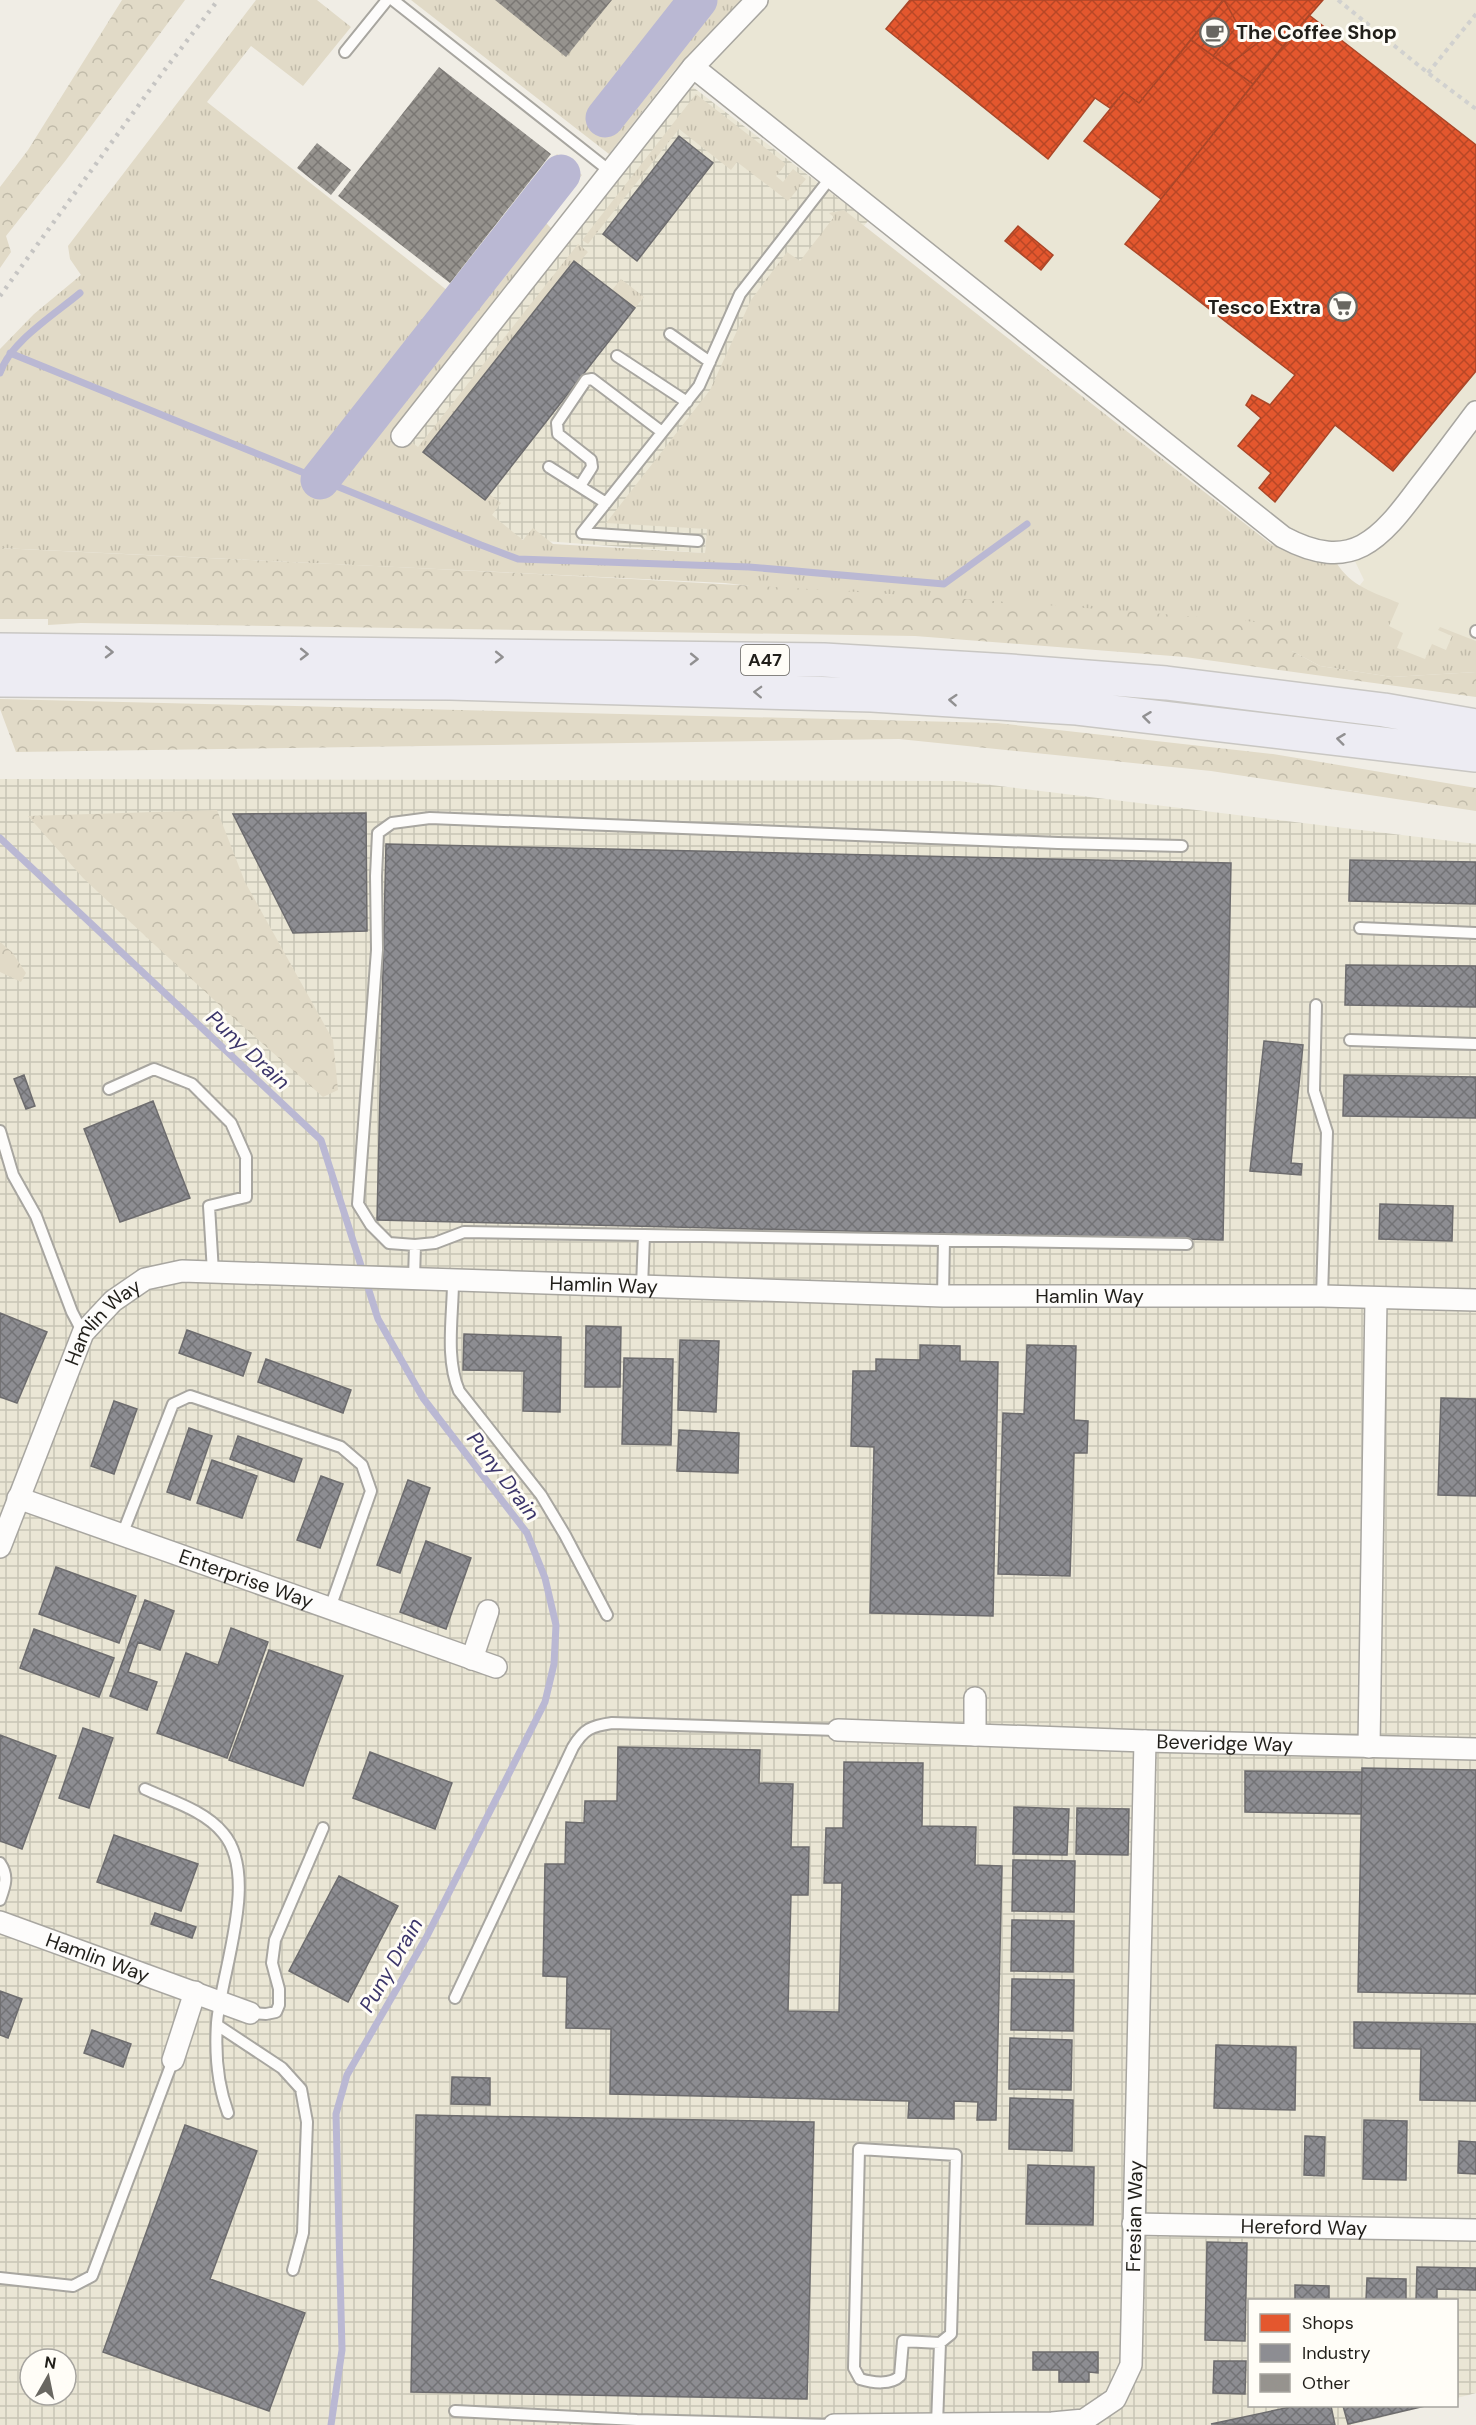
<svg xmlns="http://www.w3.org/2000/svg" width="1476" height="2425" font-family="'DM Sans',sans-serif">
<defs>
<pattern id="industrial-grid" width="8" height="8" patternUnits="userSpaceOnUse" patternTransform="scale(1.5)"><rect width="8" height="8" fill="#eae6d5"/><path d="M0 4h8M4 0v8" fill="none" stroke="#c8c5b6"/></pattern>
<pattern id="grass-tufts" width="24" height="20" patternUnits="userSpaceOnUse" patternTransform="scale(1.5)"><rect width="24" height="20" fill="#e1dac7"/><path d="M3 7l-1-3M5 7V3M7 7l1-3M15 17l-1-3M17 17v-4M19 17l1-3" fill="none" stroke="#c1bbaa"/></pattern>
<pattern id="forest-crowns" width="20" height="18" patternUnits="userSpaceOnUse" patternTransform="scale(1.5)"><rect width="20" height="18" fill="#e1dac7"/><path d="M2 6a3 3 0 1 1 6 0M12 15a3 3 0 1 1 6 0" fill="none" stroke="#c1bbaa"/></pattern>
<pattern id="shops-cross-hatch" width="8" height="8" patternUnits="userSpaceOnUse" patternTransform="scale(1.5)"><rect width="8" height="8" fill="#e4572e"/><path d="M0 0l8 8M0 8l8-8" fill="none" stroke="#b84726"/></pattern>
<pattern id="industry-cross-hatch" width="8" height="8" patternUnits="userSpaceOnUse" patternTransform="scale(1.5)"><rect width="8" height="8" fill="#8d8d92"/><path d="M0 0l8 8M0 8l8-8" fill="none" stroke="#737376"/></pattern>
<pattern id="building-cross-hatch" width="8" height="8" patternUnits="userSpaceOnUse" patternTransform="scale(1.5)"><rect width="8" height="8" fill="#96938e"/><path d="M0 0l8 8M0 8l8-8" fill="none" stroke="#7a7773"/></pattern>
</defs>
<rect width="100%" height="100%" fill="#f0ede5"/>
<!-- built -->
<path fill="#eae6d5" d="M757,0H1476V672L1303,657L1364,580L1350,551L1305,549L693,67Z"/>
<!-- industrial -->
<path fill="url(#industrial-grid)" fill-rule="evenodd" d="M689,84L868,221L621,518L707,529L705,553L504,538L351,468Z
M0,779L959,781L1476,844V2393L1457,2398L1456,2300H1250V2406H1427L1351,2425H0ZM30,2359H66V2395H30Z"/>
<!-- grass -->
<path fill="url(#grass-tufts)" d="M256,0H317L351,27L303,86L251,46L207,102L448,291L557,154L582,175L544,221L551,228L394,429L418,447L578,244L588,252L578,264L573,261L424,452L484,500L489,494L501,503L492,515L523,540L533,528L553,544L705,553L707,529L606,523L710,390L751,300L787,252L800,261L834,217L829,213L844,210L1271,544L1310,561L1336,562C1350,586 1375,593 1399,603L1389,626L1403,633L1397,648L1425,659L1432,644L1446,650L1452,636L1438,630L1440,627L1476,641V672L1392,677L1320,666L1292,651L725,583L0,548V349L34,314L81,275L70,259L68,246Z
M411,0H741L674,71L609,154Z
M696,94L786,164L776,176L783,182L793,169L806,179L788,201L737,162L731,170L679,129L588,244L582,240Z
M621,279L644,297L635,308L612,290Z"/>
<!-- forest -->
<path fill="url(#forest-crowns)" d="M122,0H185L66,160L6,236L11,252L0,268V187L28,150Z
M0,548C423,569 846,585 1268,623L1297,639L1292,651L1320,666L1392,677L1476,672V697L1185,657L915,636L81,623L48,625V619H0Z
M0,699L997,723L1273,754L1476,788V811L1211,771L899,739L16,752L0,709Z
M217,810L245,882L333,1040L338,1090L323,1097L228,1013L83,878L28,816Z
M0,942L12,952L26,973L21,982L0,972Z"/>
<!-- shops -->
<path fill="url(#shops-cross-hatch)" stroke="#aa4628" stroke-width="1.5" d="M910,0H1223L1139,103L1124,92L1110,108L1095,98L1048,159L886,29Z
M1224,0L1238,25L1213,56L1191,40Z
M1224,0H1323L1283,46L1267,36L1227,66L1213,56L1238,25Z
M1309,15L1476,145V371L1393,471L1335,425L1275,502L1259,488L1271,473L1238,446L1261,418L1246,405L1252,395L1270,405L1295,375L1125,244Z
M1267,36L1283,46L1253,84L1227,66Z
M1191,40L1253,84L1161,199L1084,141L1124,92L1139,103Z
M1018,226L1053,255L1041,270L1005,241Z"/>
<!-- industry -->
<path fill="url(#industry-cross-hatch)" stroke="#6d6c6e" stroke-width="1.5" d="M679,136L713,163L637,261L603,234Z
M574,261L635,308L485,500L423,452Z
M366,813L367,931L293,933L233,814Z
M386,844L1231,863L1223,1240L377,1220Z
M1350,860L1476,862V904L1349,901Z
M1346,965L1476,966V1007L1345,1005Z
M1264,1041L1303,1045L1291,1163L1302,1164L1301,1175L1250,1171Z
M24,1075L35,1106L26,1109L14,1079Z
M1344,1075L1476,1077V1118L1343,1116Z
M153,1101L190,1198L120,1222L84,1129Z
M1380,1204L1453,1206L1452,1241L1379,1239Z
M0,1313L47,1332L17,1403L0,1397Z
M586,1326L621,1327L620,1387H585Z
M187,1330L251,1353L243,1376L179,1353Z
M464,1334L561,1337L560,1412L523,1411L524,1371L463,1370Z
M680,1340L719,1341L716,1412L678,1410Z
M920,1345L960,1346V1361L998,1362L993,1616L870,1613L874,1447L851,1446L853,1371H876V1359L920,1360Z
M1027,1345L1076,1346L1074,1420L1088,1421L1087,1453H1074L1070,1576L998,1574L1003,1413L1024,1414Z
M624,1358L673,1359L671,1445L622,1444Z
M266,1359L351,1390L343,1413L258,1382Z
M1441,1398L1476,1399V1496L1438,1495Z
M114,1401L137,1409L114,1474L91,1466Z
M189,1428L212,1436L190,1500L167,1492Z
M679,1430L739,1433L738,1473L677,1471Z
M238,1436L302,1459L294,1482L230,1459Z
M212,1460L257,1476L242,1518L197,1503Z
M321,1476L343,1484L320,1548L297,1540Z
M408,1480L430,1488L400,1573L377,1565Z
M426,1541L471,1558L446,1629L400,1612Z
M56,1567L136,1596L119,1643L39,1614Z
M145,1600L174,1611L160,1650L138,1642L128,1672L157,1682L147,1710L110,1696Z
M231,1628L268,1642L227,1758L157,1733L186,1653L218,1665Z
M34,1629L114,1658L99,1697L20,1668Z
M269,1650L343,1676L303,1786L229,1760Z
M83,1728L113,1738L89,1808L59,1798Z
M0,1735L56,1756L22,1849L0,1841Z
M618,1747L760,1750L759,1783L793,1784L791,1847H809L808,1895H791L788,2011L839,2012L842,1883H824L826,1828H843L844,1762L923,1763L922,1826L976,1827L975,1865L1002,1866L996,2120H977L978,2102L954,2101V2119L908,2118L909,2101L610,2094L611,2029L566,2028L567,1977L543,1976L545,1864H565L566,1822L584,1823L585,1801H617Z
M370,1752L452,1783L435,1829L353,1798Z
M1362,1768L1476,1770V1994L1358,1992Z
M1245,1771L1362,1772L1361,1814L1245,1812Z
M1014,1807L1069,1809L1067,1855L1013,1854Z
M1077,1808L1129,1809L1128,1855L1076,1854Z
M114,1835L198,1864L181,1911L97,1882Z
M1013,1860L1075,1861L1074,1912L1012,1911Z
M339,1876L398,1906L348,2002L289,1971Z
M155,1913L196,1927L192,1938L151,1924Z
M1012,1920L1074,1921L1073,1972L1011,1971Z
M1012,1979L1074,1980L1073,2031L1011,2030Z
M0,1991L22,1999L8,2038L0,2035Z
M1354,2022L1476,2024V2101L1420,2100L1421,2049L1354,2048Z
M92,2030L131,2044L123,2067L84,2053Z
M1010,2038L1072,2040L1071,2090L1009,2089Z
M1216,2045L1296,2047L1295,2110L1214,2108Z
M452,2077L490,2078V2105L451,2104Z
M1010,2098L1073,2100L1072,2151L1009,2149Z
M416,2115L814,2122L807,2399L411,2392Z
M1364,2120L1407,2121L1406,2180L1363,2179Z
M185,2125L257,2151L210,2279L305,2313L269,2411L103,2352Z
M1305,2136L1325,2137L1324,2176L1304,2175Z
M1459,2141L1476,2142V2174L1458,2173Z
M1028,2165L1094,2167L1093,2225L1026,2224Z
M1207,2242L1247,2243L1245,2341L1205,2340Z
M1417,2267L1476,2268V2290L1437,2289V2300H1416Z
M1367,2278L1406,2279V2300H1366Z
M1295,2285L1329,2286V2300H1295Z
M1033,2352H1098V2373L1089,2372V2382H1059V2370H1033Z
M1214,2361H1246L1245,2394L1213,2393Z
M1295,2406H1331L1335,2425L1211,2424Z
M1343,2406H1425L1348,2424Z"/>
<g fill="none" stroke-linecap="round" stroke-linejoin="round">
<!-- stream -->
<path stroke="#bab8d3" stroke-width="7" d="M10,353L481,545L518,559L749,567L944,584L1027,524
M0,373C10,342 55,314 80,293
M0,838L321,1140L378,1319L423,1398L527,1533L545,1578L556,1625L554,1664L545,1702L426,1938L347,2075L336,2114L342,2350L331,2425"/>
<!-- river -->
<path stroke="#bab8d3" stroke-width="39" d="M605,118L698,0
M320,480L561,174"/>
</g>
<!-- building -->
<path fill="url(#building-cross-hatch)" d="M495,0H612L566,57Z
M439,67L551,154L450,283L338,196Z
M317,143L351,170L331,195L297,168Z"/>
<g fill="none" stroke-linecap="round" stroke-linejoin="round">
<defs>
<path id="lane" d="M393,0L611,172
M345,52L387,0
M670,334L710,362
M617,356L687,402
M549,467L606,503
M580,486L592,467L591,460L558,434L557,423L586,380L592,379L662,432
M698,541L582,533L699,386L740,294L831,177
M1476,631V632
M1360,928L1476,933
M1316,1005L1314,1091L1327,1132L1322,1296
M1350,1040L1476,1044
M109,1089L154,1069L192,1084L231,1123L246,1157V1197L209,1206L213,1272
M0,1131L13,1175L36,1216L72,1312L83,1333
M415,1245L435,1243L464,1232L1187,1244
M414,1279L415,1245L389,1243L371,1225L358,1204L377,950L376,876L378,833L392,823L430,818L1058,843L1182,846
M453,1281C453,1316 445,1358 459,1391L541,1495L565,1535L607,1615
M642,1287L644,1235
M943,1296L944,1240
M122,1535L173,1404L190,1396L341,1447L362,1465L371,1491L330,1608
M145,1789C171,1801 204,1810 223,1833C260,1876 221,1972 217,2023C215,2053 218,2086 228,2113
M0,1863C9,1876 5,1886 0,1900
M455,1998L573,1747C584,1729 591,1726 612,1723L838,1730
M250,2013L266,2014L276,2012L279,2005V1989L272,1963L275,1940L323,1828
M217,2025L282,2068L301,2089L307,2122L303,2233L293,2270
M859,2149L956,2155L951,2334L940,2343L903,2341L900,2376C891,2385 873,2383 860,2379L854,2368Z
M0,2278L73,2286L92,2276L173,2060
M455,2411L637,2420L834,2425
M937,2424L940,2343"/>
<g id="street">
<path d="M757,0L693,67L1283,537C1352,574 1380,540 1420,486C1439,462 1457,437 1476,412"/>
<path d="M402,436L693,67"/>
<path id="s1" d="M18,1498L496,1667"/>
<path id="s2" d="M0,1547L83,1333L113,1301L145,1279L182,1271L943,1296H1322L1476,1300"/>
<path d="M472,1659L488,1611"/>
<path id="s3" d="M838,1730L1145,1741L1476,1749"/>
<path d="M975,1735V1698"/>
<path d="M1369,1747L1376,1299"/>
<path id="s4" d="M0,1922L250,2013"/>
<path d="M173,2060L195,1992"/>
<path id="s5" d="M1133,2224L1476,2230"/>
<path id="s6" d="M834,2425L1052,2423L1084,2420L1115,2399L1131,2365L1145,1741"/>
</g>
<path id="highway" d="M0,650L824,660L1010,671L1166,683L1384,710L1476,726
M0,680L450,683L872,695L1077,708L1476,755"/>
</defs>
<!-- lane casing -->
<use href="#lane" stroke="#a8a6a0" stroke-width="14"/>
<!-- street casing -->
<use href="#street" stroke="#a8a6a0" stroke-width="24"/>
<!-- highway casing -->
<use href="#highway" stroke="#c9c7c3" stroke-width="36"/>
<!-- path -->
<path stroke="#d1d1cf" stroke-width="4" stroke-dasharray="4.5 4.5" stroke-linecap="butt" d="M1338,0L1428,73L1476,109
M1428,73L1476,14"/>
<!-- lane -->
<use href="#lane" stroke="#fdfcfb" stroke-width="10"/>
<!-- street -->
<use href="#street" stroke="#fdfcfb" stroke-width="21"/>
<!-- highway -->
<use href="#highway" stroke="#edecf3" stroke-width="33"/>
<!-- rail -->
<path stroke="#c6c5c3" stroke-width="4.5" stroke-dasharray="3 6" stroke-linecap="butt" d="M0,296L157,80L218,0"/>
</g>
<!-- one-way arrows -->
<defs><path id="oneway-chevron" d="M-2-3.5L2.5 0L-2 3.5" fill="none" stroke-width="1.6" stroke-linecap="round" stroke-linejoin="round" transform="scale(1.5)"/></defs>
<g stroke="#919091">
<use href="#oneway-chevron" transform="translate(109 652) rotate(1)"/>
<use href="#oneway-chevron" transform="translate(304 654) rotate(1)"/>
<use href="#oneway-chevron" transform="translate(499 657) rotate(1)"/>
<use href="#oneway-chevron" transform="translate(694 659) rotate(1)"/>
<use href="#oneway-chevron" transform="translate(758 692) rotate(-178)"/>
<use href="#oneway-chevron" transform="translate(953 700) rotate(-176)"/>
<use href="#oneway-chevron" transform="translate(1147 717) rotate(-173)"/>
<use href="#oneway-chevron" transform="translate(1341 739) rotate(-173)"/>
</g>
<!-- icons -->
<defs>
<symbol id="cafe-ring" viewBox="-11 -11 22 22"><circle r="9.5" fill="#fffdf7" stroke="#696761" stroke-width="1.5"/><path d="M-5.5-4.5H6V0H3Q3 3.5 0 3.5H-2.5Q-5.5 3.5-5.5 0ZM3-3.2v2h1.7v-2ZM-6 4.5H4V6H-6Z" fill="#696761"/></symbol>
<symbol id="supermarket-ring" viewBox="-11 -11 22 22"><circle r="9.5" fill="#fffdf7" stroke="#696761" stroke-width="1.5"/><path d="M-6-5.5h2.5l.6 2H6L4.5 2H-2.5L-4.4-4H-6ZM-1.5 3.2a1.3 1.3 0 1 0 .1 0ZM3 3.2a1.3 1.3 0 1 0 .1 0Z" fill="#696761"/></symbol>
</defs>
<g fill-rule="evenodd">
<use href="#cafe-ring" x="1198" y="16" width="33" height="33"/>
<use href="#supermarket-ring" x="1326" y="290" width="33" height="33"/>
</g>
<g text-anchor="middle" dominant-baseline="central" stroke-width="6" stroke-linejoin="round" paint-order="stroke">
<!-- shield labels -->
<rect fill="#fffdf7" stroke="#64625c" stroke-width="1.5" x="741" y="645" width="48" height="30" rx="4.5"/>
<g font-size="18" font-weight="bold" fill="#211f1a">
<text x="765" y="660">A47</text>
</g>
<!-- poi labels -->
<g font-size="20" font-weight="bold" fill="#211f1a" stroke="#fffdf7" text-anchor="start">
<text x="1236" y="32">The Coffee Shop</text>
<text x="1321" y="307" text-anchor="end">Tesco Extra</text>
</g>
<!-- street labels -->
<g font-size="20" fill="#211f1a" stroke="#fffdf7">
<text stroke="none"><textPath href="#s2" startOffset="772">Hamlin Way</textPath></text>
<text stroke="none"><textPath href="#s2" startOffset="1258">Hamlin Way</textPath></text>
<text stroke="none"><textPath href="#s2" startOffset="250">Hamlin Way</textPath></text>
<text stroke="none"><textPath href="#s1" startOffset="242">Enterprise Way</textPath></text>
<text stroke="none"><textPath href="#s3" startOffset="387">Beveridge Way</textPath></text>
<text stroke="none"><textPath href="#s4" startOffset="104">Hamlin Way</textPath></text>
<text stroke="none"><textPath href="#s6" startOffset="474">Fresian Way</textPath></text>
<text stroke="none"><textPath href="#s5" startOffset="171">Hereford Way</textPath></text>
</g>
<!-- water labels -->
<g font-size="21" font-style="italic" fill="#3c366b" stroke="#fffdf7">
<text transform="translate(248 1050) rotate(43)">Puny Drain</text>
<text transform="translate(503 1476) rotate(53)">Puny Drain</text>
<text transform="translate(391 1965) rotate(-60)">Puny Drain</text>
</g>
</g>
<!-- legend -->
<rect x="1248" y="2299" width="210" height="108" fill="#fffdf7" stroke="#a6a49f" stroke-width="1.5"/>
<rect x="1260" y="2314" width="30" height="18" fill="#e4572e" stroke="#a6a49f" stroke-width="1.5"/>
<text x="1302" y="2329" font-size="18" fill="#211f1a">Shops</text>
<rect x="1260" y="2344" width="30" height="18" fill="#8d8d92" stroke="#a6a49f" stroke-width="1.5"/>
<text x="1302" y="2359" font-size="18" fill="#211f1a">Industry</text>
<rect x="1260" y="2374" width="30" height="18" fill="#96938e" stroke="#a6a49f" stroke-width="1.5"/>
<text x="1302" y="2389" font-size="18" fill="#211f1a">Other</text>
<!-- north arrow -->
<g transform="translate(48 2377) rotate(9)"><circle r="28" fill="#fffdf7" stroke="#a6a49f" stroke-width="1.5"/>
<path d="M0-4.5L10 22L0 15L-10 22Z" fill="#696761"/>
<text y="-9" font-size="16" font-weight="bold" text-anchor="middle" fill="#211f1a">N</text>
</g>
</svg>
